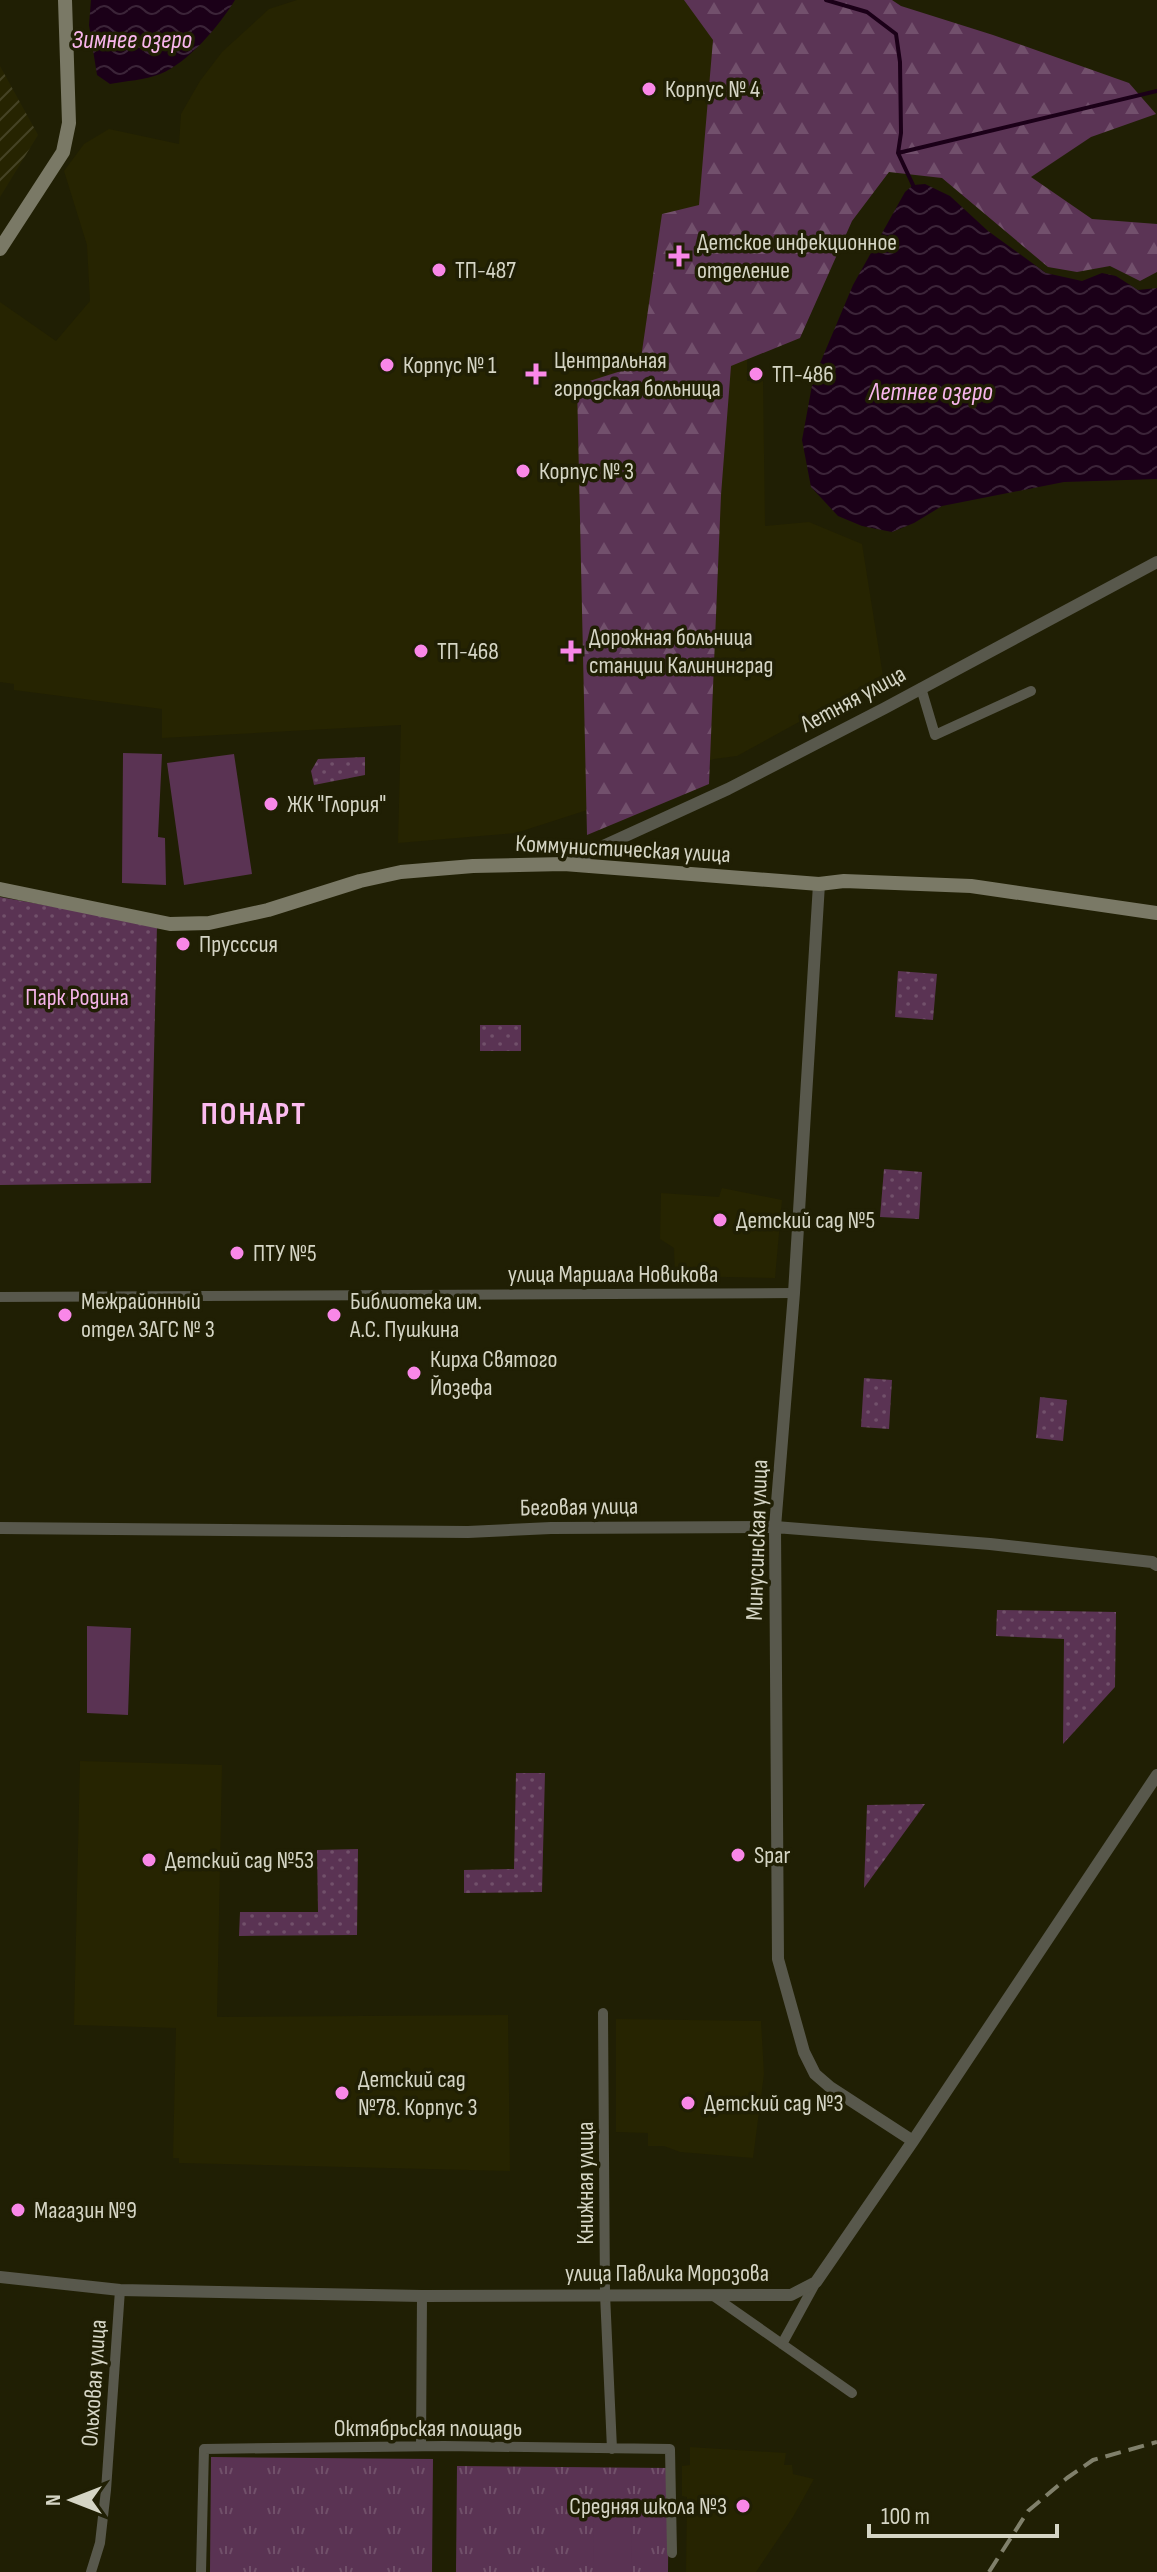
<svg xmlns="http://www.w3.org/2000/svg" width="1157" height="2572" font-family="'Sofia Sans Condensed',sans-serif">
<defs>
<pattern id="industrial-furrows" width="10" height="10" patternUnits="userSpaceOnUse" patternTransform="scale(2)"><rect width="10" height="10" fill="#262401"/><path d="M-1 1l2-2M0 10L10 0M9 11l2-2" fill="none" stroke="#454325"/></pattern>
<pattern id="grass-tufts" width="24" height="20" patternUnits="userSpaceOnUse" patternTransform="scale(2)"><rect width="24" height="20" fill="#5a3353"/><path d="M3 7l-1-3M5 7V3M7 7l1-3M15 17l-1-3M17 17v-4M19 17l1-3" fill="none" stroke="#71506a"/></pattern>
<pattern id="forest-firs" width="22" height="20" patternUnits="userSpaceOnUse" patternTransform="scale(2)"><rect width="22" height="20" fill="#5b3455"/><path d="M5 1l3.5 6h-7zM16 11l3.5 6h-7z" fill="#72506c"/></pattern>
<pattern id="park-dots" width="8" height="8" patternUnits="userSpaceOnUse" patternTransform="scale(2)"><rect width="8" height="8" fill="#5a3353"/><path d="M2 2h.1M6 6h.1" fill="none" stroke="#71506a" stroke-width="1.8" stroke-linecap="round"/></pattern>
<pattern id="water-waves" width="16" height="10" patternUnits="userSpaceOnUse" patternTransform="scale(2)"><rect width="16" height="10" fill="#1b0018"/><path d="M0 5q4-4 8 0t8 0" fill="none" stroke="#3b2438"/></pattern>
</defs>
<rect width="100%" height="100%" fill="#201f04"/>
<!-- built -->
<path fill="#262401" d="M297,0H774L747,353V381H763L765,526L809,522L862,544L883,676L737,756L714,759L699,764V774L516,833L398,843L401,725L162,738V709L14,690V684L0,682V302L56,341L90,301L87,245L64,171L84,144L109,129L179,144L181,114L200,81L222,52L269,9Z
M722,1188L782,1200L775,1278L675,1276L674,1248L660,1239L661,1193L719,1197Z
M80,1761L222,1765L217,2017L508,2015L510,2171L179,2163V2158H173L176,2028L74,2025Z
M616,2019L761,2021L764,2074L753,2158L680,2152L664,2146H648V2133L616,2132Z
M690,2447L786,2453L784,2465H792L793,2474L814,2479L793,2517L756,2572H686L687,2497L682,2496V2466L690,2465Z"/>
<!-- industrial -->
<path fill="url(#industrial-furrows)" d="M0,66L38,135L0,197Z"/>
<!-- grass -->
<path fill="url(#grass-tufts)" d="M211,2457L433,2459L432,2572H210Z
M457,2466L669,2468L668,2572H456Z"/>
<!-- forest -->
<path fill="url(#forest-firs)" d="M684,0H892L901,6L993,35L1129,83L1156,114L1091,137L1031,177L1092,219L1157,224V272L1140,281L1110,266L1077,272L1048,267L942,178L889,172L852,221L800,338L731,366L721,495L709,784L587,835L577,385L640,365L662,214L699,205L713,40Z"/>
<!-- park -->
<path fill="url(#park-dots)" d="M365,757V775L314,785L311,771L318,759Z
M0,897L157,925L151,1183L0,1185Z
M898,971L937,974L933,1020L895,1017Z
M480,1025H521V1051H480Z
M884,1169L922,1172L919,1219L880,1217Z
M864,1378L892,1380L889,1429L861,1427Z
M1040,1397L1067,1400L1063,1441L1036,1438Z
M997,1610L1116,1612L1115,1687L1063,1744L1064,1639L996,1636Z
M516,1773H545L542,1892L464,1893V1870L514,1869Z
M925,1804L864,1888L867,1805Z
M358,1849L357,1935L239,1936L240,1912H318L317,1850Z"/>
<!-- pitch -->
<path fill="#5a3353" d="M123,753L162,754L158,837L165,838L166,885L122,883Z
M234,754L252,874L184,885L167,763Z
M87,1626L131,1628L128,1715L87,1713Z
M593,2518H631L632,2572H594Z"/>
<!-- water -->
<path fill="url(#water-waves)" d="M91,0H235C219,26 188,63 160,74C145,80 126,81 110,84L97,75L89,25Z
M925,184L950,196L988,231L1046,273L1082,281L1102,273L1116,276L1138,290L1157,288V479L1064,482L942,506L914,523L892,532L862,526L838,516L811,487L802,440L813,380L853,285L905,192L913,185Z"/>
<g fill="none" stroke-linecap="round" stroke-linejoin="round">
<!-- stream -->
<path stroke="#1b0018" stroke-width="4" d="M826,0L867,12L896,34L900,62L901,133L898,153L913,185
M898,153L1157,91"/>
<!-- minor -->
<path stroke="#58584c" stroke-width="10" d="M921,688L935,735L1031,691
M0,1297L794,1293
M603,2013L605,2294L612,2449
M712,2295L852,2393
M782,2344L816,2282
M421,2446L422,2296
M91,2572L100,2543L106,2490L120,2290
M201,2572L204,2449L444,2446L670,2449L672,2553"/>
<!-- tertiary -->
<path stroke="#58584c" stroke-width="12" d="M564,864L728,789L885,708L1157,562
M819,884L794,1293L775,1527L778,1959L804,2052L815,2074L830,2087L913,2141
M0,1528L468,1532L551,1528L775,1527L990,1544L1152,1562L1157,1565
M0,2277L120,2290L422,2296L791,2295L816,2282L913,2141L1157,1775"/>
<!-- secondary -->
<path stroke="#7a7966" stroke-width="14" d="M0,249L63,152L69,123L65,0
M0,889L170,924L209,923L268,910L360,881L401,872L473,866L564,864L819,884L844,881L971,886L1157,913"/>
<!-- rail -->
<path stroke="#80806b" stroke-width="4" stroke-dasharray="16 8" stroke-linecap="butt" d="M989,2572L1028,2511L1067,2478L1093,2460L1157,2442"/>
</g>
<!-- markers -->
<g fill="#f987e8" stroke="#201f04" stroke-width="3">
<circle cx="649" cy="89" r="8"/>
<path d="M675 244h8v8h8v8h-8v8h-8v-8h-8v-8h8z"/>
<circle cx="439" cy="270" r="8"/>
<circle cx="387" cy="365" r="8"/>
<path d="M532 362h8v8h8v8h-8v8h-8v-8h-8v-8h8z"/>
<circle cx="756" cy="374" r="8"/>
<circle cx="523" cy="471" r="8"/>
<circle cx="421" cy="651" r="8"/>
<path d="M567 639h8v8h8v8h-8v8h-8v-8h-8v-8h8z"/>
<circle cx="271" cy="804" r="8"/>
<circle cx="183" cy="944" r="8"/>
<circle cx="720" cy="1220" r="8"/>
<circle cx="237" cy="1253" r="8"/>
<circle cx="65" cy="1315" r="8"/>
<circle cx="334" cy="1315" r="8"/>
<circle cx="414" cy="1373" r="8"/>
<circle cx="738" cy="1855" r="8"/>
<circle cx="149" cy="1860" r="8"/>
<circle cx="342" cy="2093" r="8"/>
<circle cx="688" cy="2103" r="8"/>
<circle cx="18" cy="2210" r="8"/>
<circle cx="743" cy="2506" r="8"/>
</g>
<g text-anchor="middle" dominant-baseline="central" stroke-width="7" stroke-linejoin="round" paint-order="stroke">
<!-- poi labels -->
<g font-size="24" fill="#d5d5c5" stroke="#201f04" text-anchor="start">
<text x="665" y="89">Корпус № 4</text>
<text x="697" y="242">Детское инфекционное<tspan x="697" dy="28">отделение</tspan></text>
<text x="455" y="270">ТП-487</text>
<text x="554" y="360">Центральная<tspan x="554" dy="28">городская больница</tspan></text>
<text x="403" y="365">Корпус № 1</text>
<text x="772" y="374">ТП-486</text>
<text x="539" y="471">Корпус № 3</text>
<text x="589" y="637">Дорожная больница<tspan x="589" dy="28">станции Калининград</tspan></text>
<text x="437" y="651">ТП-468</text>
<text x="287" y="804">ЖК "Глория"</text>
<text x="199" y="944">Прусссия</text>
<text x="736" y="1220">Детский сад №5</text>
<text x="253" y="1253">ПТУ №5</text>
<text x="81" y="1301">Межрайонный<tspan x="81" dy="28">отдел ЗАГС № 3</tspan></text>
<text x="350" y="1301">Библиотека им.<tspan x="350" dy="28">А.С. Пушкина</tspan></text>
<text x="430" y="1359">Кирха Святого<tspan x="430" dy="28">Йозефа</tspan></text>
<text x="754" y="1855">Spar</text>
<text x="165" y="1860">Детский сад №53</text>
<text x="358" y="2079">Детский сад<tspan x="358" dy="28">№78. Корпус 3</tspan></text>
<text x="704" y="2103">Детский сад №3</text>
<text x="34" y="2210">Магазин №9</text>
<text x="727" y="2506" text-anchor="end">Средняя школа №3</text>
</g>
<!-- street labels -->
<g font-size="24" fill="#d5d5c5" stroke="#201f04">
<text transform="translate(853 699) rotate(-28)">Летняя улица</text>
<text transform="translate(623 849) rotate(3)">Коммунистическая улица</text>
<text x="613" y="1274">улица Маршала Новикова</text>
<text transform="translate(579 1507) rotate(-1)">Беговая улица</text>
<text transform="translate(757 1540) rotate(-88)">Минусинская улица</text>
<text transform="translate(585 2183) rotate(-90)">Книжная улица</text>
<text x="667" y="2273">улица Павлика Морозова</text>
<text transform="translate(94 2383) rotate(-86)">Ольховая улица</text>
<text x="428" y="2428">Октябрьская площадь</text>
</g>
<!-- park labels -->
<g font-size="24" fill="#f6b4e9" stroke="#201f04">
<text x="77" y="997">Парк Родина</text>
</g>
<!-- water labels -->
<g font-size="26" font-style="italic" fill="#f9b6ed" stroke="#201f04">
<text x="132" y="40">Зимнее озеро</text>
<text x="931" y="392">Летнее озеро</text>
</g>
<!-- district labels -->
<g font-size="32" font-weight="bold" letter-spacing="2" fill="#fcbbf0" stroke="#201f04">
<text x="254" y="1114">ПОНАРТ</text>
</g>
</g>
<!-- north arrow -->
<g transform="translate(72 2500) rotate(270)" stroke="#201f04" stroke-width="6" paint-order="stroke">
<path d="M0-6L14 30L0 20L-14 30Z" fill="#d5d5c5"/>
<text y="-12" font-size="22" font-weight="bold" text-anchor="middle" fill="#d5d5c5">N</text>
</g>
<!-- scale -->
<path d="M869 2524v12h188v-12" fill="none" stroke="#d5d5c5" stroke-width="4"/>
<text x="881" y="2524" font-size="24" fill="#d5d5c5" stroke="#201f04" stroke-width="6" paint-order="stroke">100 m</text>
</svg>
